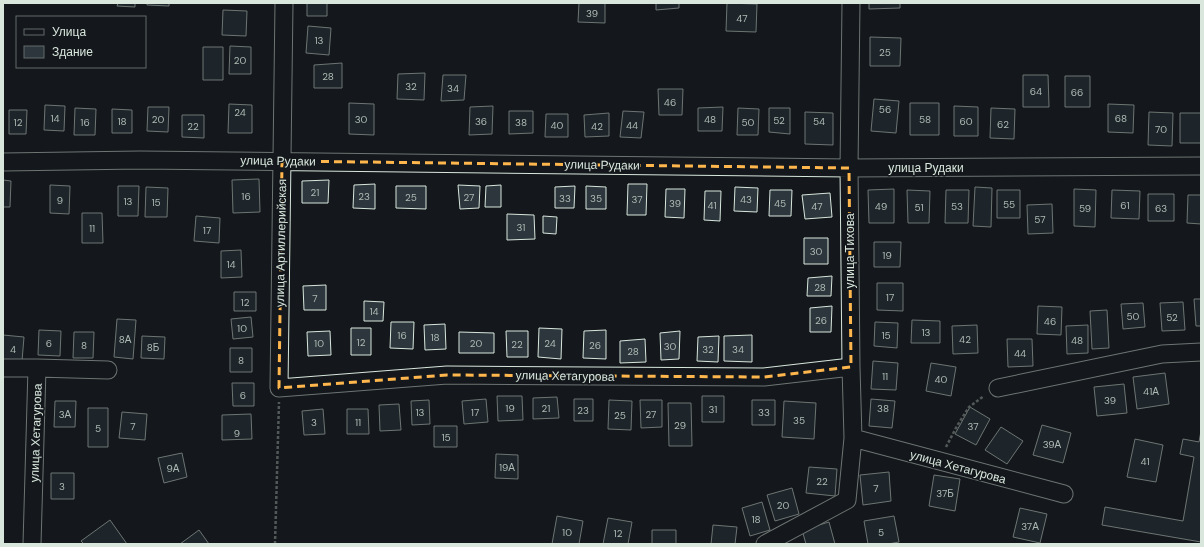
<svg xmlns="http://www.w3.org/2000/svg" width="1204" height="547" font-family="'DM Sans',sans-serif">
<rect width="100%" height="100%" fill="#14181c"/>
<!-- building -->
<path fill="#2c363c" stroke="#d8e6dc" d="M118,3H135V7L117,6Z
M147,3H169V6L147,5Z
M307,3H327V16H307Z
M579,3H605V23L578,22Z
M656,3H679V8L656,10Z
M727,3L757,4L756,32L726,31Z
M869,3H900V8L869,9Z
M223,10L247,11L246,36L222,35Z
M308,26L331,28L329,55L306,53Z
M870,37L901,38L900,66H870Z
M230,46L251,47V74H229Z
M203,47H223V80H203Z
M342,63V88H314V65Z
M425,73L424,100L397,99L398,74Z
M443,75H466L464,100L441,101Z
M1023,75H1048L1049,107H1023Z
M1065,76H1090V107H1065Z
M658,89H683L682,115H659Z
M874,99L899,101L896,133L871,131Z
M349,103L374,104V135L349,134Z
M910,103H939V135H910Z
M229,104L252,105V133H228Z
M1108,104L1134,105L1133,133L1108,132Z
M45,105L65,106L64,131L44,130Z
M493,106L492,134L469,135L470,107Z
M954,106L978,107V136H954Z
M148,107H169L168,132L147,131Z
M723,107L722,131H698V108Z
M75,108L96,109L95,135H74Z
M738,108L759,109L758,135H737Z
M769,108H790V134L769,132Z
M991,108L1015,109L1014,139L990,138Z
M112,109L132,110V133H112Z
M9,110H27L26,134H9Z
M509,111H533V133L509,134Z
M623,111L644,112L641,138L620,137Z
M805,112L833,113V145L805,144Z
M1149,112L1173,113L1172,146L1148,145Z
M609,113V136L585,137L584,115Z
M1180,113H1201V143H1180Z
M546,114H568V137H545Z
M182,115H204V138L182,137Z
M259,179L260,212L233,213L232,180Z
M3,180L11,181L10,207H3Z
M329,180L328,203H302V181Z
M375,184V209L353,208L354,185Z
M628,184H647L646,215H627Z
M50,185L70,186L69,214L50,213Z
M458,185L480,186L479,208L460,209Z
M501,185V207H485L486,186Z
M118,186H139L138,216H118Z
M396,186H426V209L396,208Z
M575,186L574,208H555V187Z
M586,186L606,187V209H586Z
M146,187L168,188L167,217H145Z
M735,187L758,188L757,212L734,211Z
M975,187L992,188L991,227L973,226Z
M666,189H685L684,218L665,217Z
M894,189V223H869L868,190Z
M1074,189L1096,190L1095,227L1074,226Z
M770,190H792L791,216H769Z
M907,190L930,191L929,223H908Z
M946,190H969L968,223H945Z
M997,190H1020V218H997Z
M1112,190L1140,191L1139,219L1111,218Z
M705,191H721L720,221L704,220Z
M830,193L832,217L805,219L802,195Z
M1148,194H1174V221H1148Z
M1188,195H1201V224L1187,223Z
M1052,204L1053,233L1028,234L1027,205Z
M82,213H102L103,243H82Z
M507,214L534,215L535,239L507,240Z
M196,216L220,218L219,243L194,241Z
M543,216L557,217L556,234L543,233Z
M804,238H828V264H804Z
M874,242H901L900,267H874Z
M241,250L242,277L221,278V251Z
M832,276L831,296H807L808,278Z
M877,283H903V311L877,310Z
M326,285V310H304L303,286Z
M234,292H256V311H234Z
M1194,299H1201V326H1196Z
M364,301L384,302L383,321H364Z
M1183,302L1185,330L1162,331L1160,303Z
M1143,303L1145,327L1123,329L1121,304Z
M832,306L831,332H810V308Z
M1038,306L1062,307L1061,335L1037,334Z
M1107,310L1109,348L1092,349L1090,311Z
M251,317L253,337L233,339L231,319Z
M117,319L136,320L133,359L114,357Z
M912,320L940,321V343H911Z
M391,322H414L413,349L390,348Z
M875,322L898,323L897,348L874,346Z
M445,324L446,349L425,350L424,325Z
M977,325L978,353L953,354L952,326Z
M1088,325V353L1067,354L1066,326Z
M351,328H371V355H351Z
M539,328L562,329L561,359L538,357Z
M39,330L61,331L60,356L38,355Z
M606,330V359L583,358L584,331Z
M330,331L331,355L308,356L307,332Z
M506,331H528V357H507Z
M680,331L679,359L661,360L660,333Z
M74,332H94L93,358H73Z
M459,332L494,333V353H459Z
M3,335L24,337L22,361L3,360Z
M752,335V362L724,361V336Z
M142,336L165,337L164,359L141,358Z
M719,336L718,362L697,361L698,337Z
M645,339L646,362L620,363V341Z
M1007,339H1032L1033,366L1008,367Z
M230,348H252V372H230Z
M873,361L898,363L896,390L871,389Z
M931,363L956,367L951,396L926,391Z
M1165,373L1169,404L1137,409L1133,377Z
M232,383H254V406H233Z
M1124,384L1127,413L1097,416L1094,387Z
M497,396H522L523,420L498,421Z
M702,396H724V422H702Z
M557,397L559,418L533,419V398Z
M486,399L488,422L464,424L462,401Z
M574,399H593V421H574Z
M871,399L895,401L892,428L869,426Z
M429,400L430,424L412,425L411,401Z
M609,400L632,401L631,430L608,429Z
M640,400H662V427L641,428Z
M752,400H775V425H752Z
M55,401H76L75,427H54Z
M784,401L816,403L814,439L782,437Z
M668,403H691L692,446H669Z
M399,404L401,430L380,431L379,405Z
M970,407L990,419L976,445L955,434Z
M88,408H108V447H88Z
M323,409L325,434L304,435L302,411Z
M347,409H368L369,434H347Z
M122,412L147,414L145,440L119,438Z
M251,414L252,439L222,440V415Z
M1042,425L1071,433L1063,463L1033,455Z
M434,426H457V447H434Z
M1001,427L1023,441L1007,464L985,450Z
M1201,431V542L1102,525L1105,507L1183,521L1194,457L1180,454L1183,439L1199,442Z
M1135,439L1163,445L1156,482L1127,477Z
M182,453L187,477L164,483L158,458Z
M496,454L518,455V479L495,478Z
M809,467L837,469L835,496L806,493Z
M889,472L891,501L863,505L860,475Z
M51,473H74V499H51Z
M934,475L960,479L955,511L929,506Z
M792,488L799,514L775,521L767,495Z
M762,502L770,530L750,536L742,508Z
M1020,508L1047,514L1040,543L1013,537Z
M557,516L583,521L579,544H552Z
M894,516L899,542L888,544H868L864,521Z
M608,518L632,522L628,544H603Z
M110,520L127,544H84L81,541Z
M829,522L835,544H806L802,530Z
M713,525L737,527L735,544H711Z
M199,530L209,544H180Z
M652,530H676V544H652Z"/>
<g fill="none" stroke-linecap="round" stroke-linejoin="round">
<defs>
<path id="minor" d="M284,3L279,388L447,375L764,377L851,367
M3,162L140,160L849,168L1201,166
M3,368H37
M998,388L1162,354L1201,352
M853,438L1064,494
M32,544L37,368L108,370
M765,544L847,500L853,438L851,367L849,168L851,3"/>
</defs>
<!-- minor casing -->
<use href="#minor" stroke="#d8e6dc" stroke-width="19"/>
<!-- path -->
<path stroke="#9da8a2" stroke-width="2.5" stroke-dasharray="3 2" stroke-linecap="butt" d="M946,447L957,426L969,407L984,396
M275,544L279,402"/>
<!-- minor -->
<use href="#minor" stroke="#14181c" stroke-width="17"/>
</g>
<!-- marked area -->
<path d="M0 0H1204V547H0ZM282,161L849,168L851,367L764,377L447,375L279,388Z" fill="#14181c" fill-opacity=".55" fill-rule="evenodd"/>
<path fill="none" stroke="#ffb74d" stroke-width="3" stroke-dasharray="8 5" stroke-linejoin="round" d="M282,161L849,168L851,367L764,377L447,375L279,388Z"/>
<g text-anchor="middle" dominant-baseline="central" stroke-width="3" stroke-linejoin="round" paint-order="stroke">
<!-- number labels -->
<g font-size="10" fill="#adbab4">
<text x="592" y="13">39</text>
<text x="742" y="18">47</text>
<text x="319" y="40">13</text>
<text x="885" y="52">25</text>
<text x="240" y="60">20</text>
<text x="328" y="76">28</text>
<text x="411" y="86">32</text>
<text x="453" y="88">34</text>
<text x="1036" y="91">64</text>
<text x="1077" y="92">66</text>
<text x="670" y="102">46</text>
<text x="885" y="109">56</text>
<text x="240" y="112">24</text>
<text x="55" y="118">14</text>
<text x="1121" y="118">68</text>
<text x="158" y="119">20</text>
<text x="361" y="119">30</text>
<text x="710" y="119">48</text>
<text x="925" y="119">58</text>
<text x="779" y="120">52</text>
<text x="122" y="121">18</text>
<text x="481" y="121">36</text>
<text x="819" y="121">54</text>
<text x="966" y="121">60</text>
<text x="18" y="122">12</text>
<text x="85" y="122">16</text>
<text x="521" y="122">38</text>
<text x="748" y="122">50</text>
<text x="1003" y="124">62</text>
<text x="557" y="125">40</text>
<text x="632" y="125">44</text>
<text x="193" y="126">22</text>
<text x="597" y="126">42</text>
<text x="1161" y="129">70</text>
<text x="315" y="192">21</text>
<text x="246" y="196">16</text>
<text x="364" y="196">23</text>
<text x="411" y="197">25</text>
<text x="469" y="197">27</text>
<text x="565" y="198">33</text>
<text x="596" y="198">35</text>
<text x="637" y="199">37</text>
<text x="746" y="199">43</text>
<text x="60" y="200">9</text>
<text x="128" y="201">13</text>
<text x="156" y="202">15</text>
<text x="675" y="203">39</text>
<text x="780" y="203">45</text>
<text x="1009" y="204">55</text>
<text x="712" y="205">41</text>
<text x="1125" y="205">61</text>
<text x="817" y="206">47</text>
<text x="881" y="206">49</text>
<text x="957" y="206">53</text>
<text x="919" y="207">51</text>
<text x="1085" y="208">59</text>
<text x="1161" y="208">63</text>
<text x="1040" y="219">57</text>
<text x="521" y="227">31</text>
<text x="92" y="228">11</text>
<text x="207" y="230">17</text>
<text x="816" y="251">30</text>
<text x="887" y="255">19</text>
<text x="231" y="264">14</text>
<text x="820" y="287">28</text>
<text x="890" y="297">17</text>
<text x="315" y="298">7</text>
<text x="245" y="302">12</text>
<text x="374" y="311">14</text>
<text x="1133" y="316">50</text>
<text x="1172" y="317">52</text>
<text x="821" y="320">26</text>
<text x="1050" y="321">46</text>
<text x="242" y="328">10</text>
<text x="926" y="332">13</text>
<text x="402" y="335">16</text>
<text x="886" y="335">15</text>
<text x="435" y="337">18</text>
<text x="125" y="339">8А</text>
<text x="965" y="339">42</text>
<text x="1077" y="340">48</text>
<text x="361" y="342">12</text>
<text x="49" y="343">6</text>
<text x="319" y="343">10</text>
<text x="476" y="343">20</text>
<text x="550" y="343">24</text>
<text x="517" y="344">22</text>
<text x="84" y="345">8</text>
<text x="595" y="345">26</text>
<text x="670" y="346">30</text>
<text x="153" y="347">8Б</text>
<text x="13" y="349">4</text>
<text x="708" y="349">32</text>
<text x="738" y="349">34</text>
<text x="633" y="351">28</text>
<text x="1020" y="353">44</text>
<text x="241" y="360">8</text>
<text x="885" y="376">11</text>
<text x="941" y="379">40</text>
<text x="1151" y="391">41А</text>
<text x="243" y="395">6</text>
<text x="1110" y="400">39</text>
<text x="510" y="408">19</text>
<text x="546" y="408">21</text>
<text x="883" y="408">38</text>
<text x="713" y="409">31</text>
<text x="583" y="410">23</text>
<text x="420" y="412">13</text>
<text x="475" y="412">17</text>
<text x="764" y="412">33</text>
<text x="65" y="414">3А</text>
<text x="651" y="414">27</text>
<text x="620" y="415">25</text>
<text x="799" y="420">35</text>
<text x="314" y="422">3</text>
<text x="358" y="422">11</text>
<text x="680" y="425">29</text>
<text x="133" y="426">7</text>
<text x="973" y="426">37</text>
<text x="98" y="428">5</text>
<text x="237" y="433">9</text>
<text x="446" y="437">15</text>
<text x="1052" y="444">39А</text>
<text x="1145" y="461">41</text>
<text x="507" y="467">19А</text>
<text x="173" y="468">9А</text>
<text x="822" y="481">22</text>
<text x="62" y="486">3</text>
<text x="876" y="488">7</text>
<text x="945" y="493">37Б</text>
<text x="783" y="505">20</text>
<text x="756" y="519">18</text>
<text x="1030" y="526">37А</text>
<text x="567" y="532">10</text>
<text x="881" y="532">5</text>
<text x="618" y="533">12</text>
</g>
<!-- street labels -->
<g font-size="12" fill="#d8e6dc" stroke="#14181c">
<text transform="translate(278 161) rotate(1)">улица Рудаки</text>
<text transform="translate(602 165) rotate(1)">улица Рудаки</text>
<text x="926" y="168">улица Рудаки</text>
<text transform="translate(281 243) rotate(-89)">улица Артиллерийская</text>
<text transform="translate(850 251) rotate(-90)">улица Тихова</text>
<text transform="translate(565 376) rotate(1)">улица Хетагурова</text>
<text transform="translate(36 433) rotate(-88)">улица Хетагурова</text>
<text transform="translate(958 467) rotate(15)">улица Хетагурова</text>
</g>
</g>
<!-- border -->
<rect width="1204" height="547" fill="none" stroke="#d8e6dc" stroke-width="8"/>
<!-- legend -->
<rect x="16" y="16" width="130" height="52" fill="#14181c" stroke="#626a69"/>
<rect x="24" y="29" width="20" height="6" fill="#14181c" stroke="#626a69"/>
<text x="52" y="36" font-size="12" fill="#d8e6dc">Улица</text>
<rect x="24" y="46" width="20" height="12" fill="#2c363c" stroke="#626a69"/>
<text x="52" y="56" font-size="12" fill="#d8e6dc">Здание</text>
</svg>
